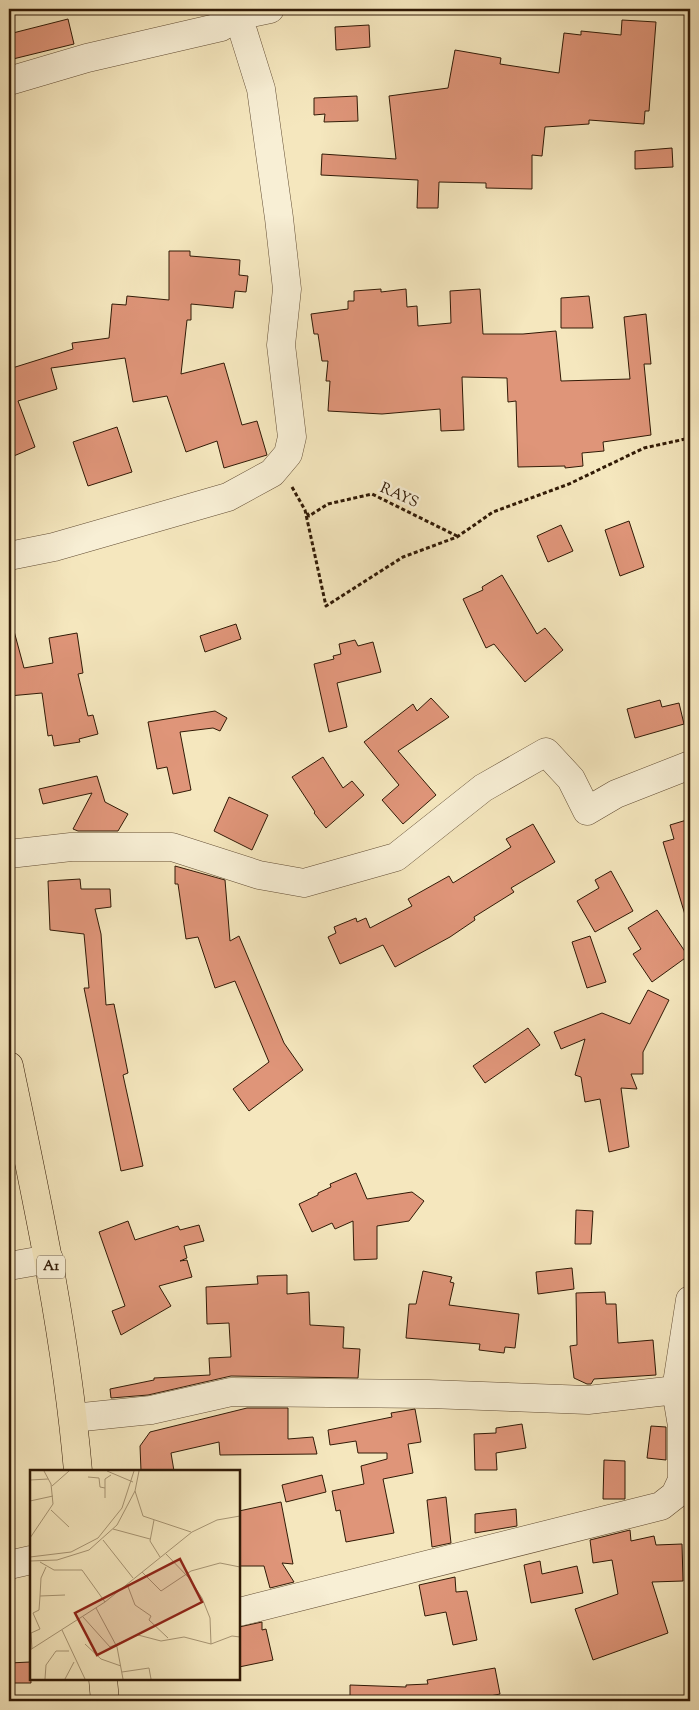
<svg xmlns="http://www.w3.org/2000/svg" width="699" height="1710" font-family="'Sorts Mill Goudy',serif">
<rect width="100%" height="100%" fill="#f5e7be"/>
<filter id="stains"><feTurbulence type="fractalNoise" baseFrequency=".004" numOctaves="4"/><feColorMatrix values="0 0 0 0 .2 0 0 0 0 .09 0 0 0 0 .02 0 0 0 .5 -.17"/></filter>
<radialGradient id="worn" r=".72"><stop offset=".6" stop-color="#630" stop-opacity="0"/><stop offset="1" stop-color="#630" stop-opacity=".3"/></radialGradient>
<!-- building -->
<path fill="#df9579" stroke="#311a06" d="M68,19L74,44L13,59L9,34Z
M622,20L656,22L649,111H645L644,124L589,120V124L545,127L542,156L532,155V189L486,188V183L439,182L438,208H417L418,180L321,175L322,154L396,159L389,96L448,88L455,50L501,58L500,64L559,73L564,33L581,35V31L621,35Z
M369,25L370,47L336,50L335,27Z
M357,96L358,121L324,122L325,114L314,115V98Z
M672,148L673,167L635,169V151Z
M169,251H190V256L240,260L239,275L248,276L246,292L235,291L233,308L191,304V320H187L181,374L224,363L242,425L257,421L267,455L224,468L217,441L186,452L167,396L133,402L125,358L51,368L57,389L18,401L35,447L9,458V369L73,349L72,343L109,338L112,304L126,305L127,296L169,300Z
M381,289V292L406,289L407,307L417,306L418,326L451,323L450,291L480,289L483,334H523L556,331L561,381L630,379L624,317L646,314L651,364H644L651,435L603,442L604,451L582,453L583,466L565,468V466L518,467L516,401L508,402L507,378L462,377L464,430L441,431L440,409L382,414L328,411L330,381H326L328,361H322L318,334H314L311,314L348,309V301H354V291Z
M589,296L593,328H561V298Z
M117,427L132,472L88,486L73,442Z
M629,521L644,567L620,576L605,530Z
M561,525L573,551L548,562L537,536Z
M502,575L537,634L545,628L563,650L525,682L494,644L486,648L463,599L483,590L482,587Z
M236,624L241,639L205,652L200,636Z
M9,631H14L24,668L53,663L49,638L77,633L83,673L78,674L88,716L93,715L98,734L79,739L80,742L54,746L52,735L48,736L42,693L9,696Z
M355,640L358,646L373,642L381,672L337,683L347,727L329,732L314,664L334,659L333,656L341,654L339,644Z
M431,698L449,717L398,751L436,795L403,824L382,800L399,785L364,742L413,704L417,711Z
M660,700L662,707L679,703L684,724L635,738L627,709Z
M215,711L227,718L220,731L213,728L180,732L191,790L173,794L167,767L157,769L148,722Z
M323,757L343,788L352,781L364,795L326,828L314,813L315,812L292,777Z
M97,776L105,802L128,814L118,831H78L73,829L92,793L43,804L39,789Z
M229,797L268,815L252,850L214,831Z
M690,819V918H686L663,842L674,839L670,825Z
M533,824L555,862L511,888L514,892L474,917L475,920L450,937L395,967L383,945L340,964L328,937L336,933L334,927L356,918L357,922L366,918L370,928L412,906L408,899L449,876L453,883L511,847L506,839Z
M175,866L225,880L230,941L239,936L284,1043L303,1070L249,1111L233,1089L269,1062L235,981L215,988L198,937L186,939L178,884H175Z
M611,871L633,911L595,932L577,901L599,888L595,880Z
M80,879L81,889H110L111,907L95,909L101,934L106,1005L114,1004L128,1073L123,1075L143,1166L121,1171L84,988H89L84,934L50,930L48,881Z
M657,910L688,956L652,982L633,954L641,949L628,928Z
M590,936L606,982L587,988L572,942Z
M648,990L669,1000L643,1052V1074H631L637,1089L621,1088L629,1147L609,1152L600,1099L585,1102L581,1077L575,1075L585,1039L561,1049L554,1032L602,1013L630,1024Z
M528,1028L540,1045L485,1083L473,1066Z
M356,1173L367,1199L412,1192L424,1201L409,1221L377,1226V1259L354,1260L353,1221L335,1229L332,1223L312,1232L299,1204L318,1195V1193L331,1187L330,1184Z
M576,1210L593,1211L591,1244H575Z
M128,1221L135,1240L178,1226L180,1230L199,1225L204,1241L184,1246L187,1258L180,1261L187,1260L192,1277L159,1286L171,1306L121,1335L112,1311L125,1306L99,1232Z
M572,1268L574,1289L538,1294L536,1272Z
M423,1271L452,1277L450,1282L454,1283L449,1305L519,1314L515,1348L505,1347L504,1353L479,1350L480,1344L406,1338L409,1304H416Z
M287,1275V1294L309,1292L310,1325L344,1327L343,1348L360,1349L358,1378L231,1376L148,1395L111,1398L110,1389L154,1380V1378L210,1375L209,1358L231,1357L229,1323L207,1324L206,1287L258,1284L257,1276Z
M605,1292L606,1304H616L618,1343L653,1340L656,1375L594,1379L591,1384H587L574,1378L570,1346L577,1345L576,1293Z
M247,1408H288V1439L313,1437L317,1454L220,1455L219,1442L171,1453L174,1471H141L140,1446L150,1432Z
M415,1409L421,1442L408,1444L413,1473L383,1479L394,1533L346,1542L340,1510L336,1511L332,1491L364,1484L361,1466L387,1459V1453H358L356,1441L330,1445L328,1430L392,1417L391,1413Z
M522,1424L526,1448L496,1453L497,1470H475L474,1434L496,1433V1428Z
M651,1426L666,1427V1460L647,1458Z
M604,1460L625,1461V1499H603Z
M322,1475L326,1492L286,1502L282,1485Z
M446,1497L451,1543L432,1547L427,1500Z
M281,1502L293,1564L282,1563L294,1582L270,1588L264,1566H239V1511Z
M516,1509L517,1526L475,1533V1514Z
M630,1530L631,1541L654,1536L656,1545L682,1544L683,1581L652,1582L668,1633L593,1660L575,1609L618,1594L612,1560L593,1563L590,1540Z
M540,1561L542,1574L577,1566L583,1593L531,1603L524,1565Z
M455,1577L456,1592L467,1591L477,1640L453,1645L446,1612L425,1616L419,1585Z
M262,1622V1630L266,1629L273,1660L239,1667V1627Z
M30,1662L31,1683H9V1663Z
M495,1668L500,1694L490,1696L491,1701H350V1685L406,1687V1685L428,1684L427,1680Z"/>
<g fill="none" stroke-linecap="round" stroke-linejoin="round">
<defs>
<path id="minor" d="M9,81L87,58L221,27L238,16L270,9
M9,556L54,547L228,497L272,473L288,454L292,437L281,345L287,289L279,218L261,89L236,9
M9,854L71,847H172L259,875L304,883L396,857L483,788L546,752L571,779L587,811L616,794L690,765
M9,1266L49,1259
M73,1418L151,1410L231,1392L429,1394L588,1400L676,1390L690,1391
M9,1565L31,1560
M239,1612L661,1506L675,1495L682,1480V1426L676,1390L690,1300"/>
<path id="major" d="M9,1066C37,1200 66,1334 78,1471
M103,1679L105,1701"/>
</defs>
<!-- minor casing -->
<use href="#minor" stroke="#624d34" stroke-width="29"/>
<!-- major casing -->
<use href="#major" stroke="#311a06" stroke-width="29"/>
<!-- path -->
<path stroke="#311a06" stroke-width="3" stroke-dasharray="4 2.5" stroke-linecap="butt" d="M292,487L305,510L326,606L403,557L457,537L493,512L569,484L644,448L690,438
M307,513L309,516L328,504L372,494L457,536"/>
<!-- minor -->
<use href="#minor" stroke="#f8efd5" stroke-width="28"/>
<!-- major -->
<use href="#major" stroke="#f5e7be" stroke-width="28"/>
</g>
<g text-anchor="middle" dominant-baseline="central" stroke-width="5" stroke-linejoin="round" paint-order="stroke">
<!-- shield labels -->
<rect fill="#f8efd5" stroke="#6d5a44" stroke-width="1" x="37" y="1255.5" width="28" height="23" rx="4"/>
<g font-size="14" font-weight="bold" fill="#311a06">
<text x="51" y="1267">A1</text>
</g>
<!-- street labels -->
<g font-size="15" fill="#311a06" stroke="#f8efd5">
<text transform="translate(399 496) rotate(24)">RAYS</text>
</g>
</g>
<!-- overview -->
<g transform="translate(30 1470)">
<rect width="210" height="210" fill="#f5e7be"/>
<path fill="none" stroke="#a79574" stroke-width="1" d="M77,1L103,12M109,1L105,21L113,46L161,62M58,7L69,8L70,17L75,18M0,10L18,9M22,16L39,1M75,28V9L81,5M0,31L23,26M21,40L39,57M124,50L120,71L130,87M83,59L120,69M0,68L23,34L21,14L14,1M73,70L103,108M136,84L159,108L172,128L180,148L181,174M0,87L41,82L68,68L92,38L104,1M0,91L27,90L59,80L87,55L105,21M10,92L24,100H52L75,132M16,97L11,108L10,126L35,125M112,102L131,121L161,101L190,93L210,97M97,114L105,135L121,146L119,150L138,168M66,138L87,177L93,209M53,147L80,177L108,165L131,171L154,167L181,174L202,166L210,167M32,160L55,209M55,174L71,189L91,196M2,179L1,163L10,159L3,143L9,140L10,126M0,180L75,132L162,62L187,50L210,46M92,202L119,198L121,209M15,209L16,195L26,181H39M35,209L44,192"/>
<path fill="#8f2418" fill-opacity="0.15" stroke="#8f2418" stroke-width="2.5" d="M150,89L172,132L67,185L45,143Z"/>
<rect width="210" height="210" fill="none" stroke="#311a06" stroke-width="2.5"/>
</g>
<!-- margin -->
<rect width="699" height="1710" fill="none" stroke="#f5e7be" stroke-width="30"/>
<rect x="10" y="10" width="679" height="1690" fill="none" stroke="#311a06" stroke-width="2.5"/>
<rect x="15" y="15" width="669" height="1680" fill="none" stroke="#311a06"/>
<rect width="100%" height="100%" filter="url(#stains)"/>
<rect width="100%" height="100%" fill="url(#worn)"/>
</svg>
